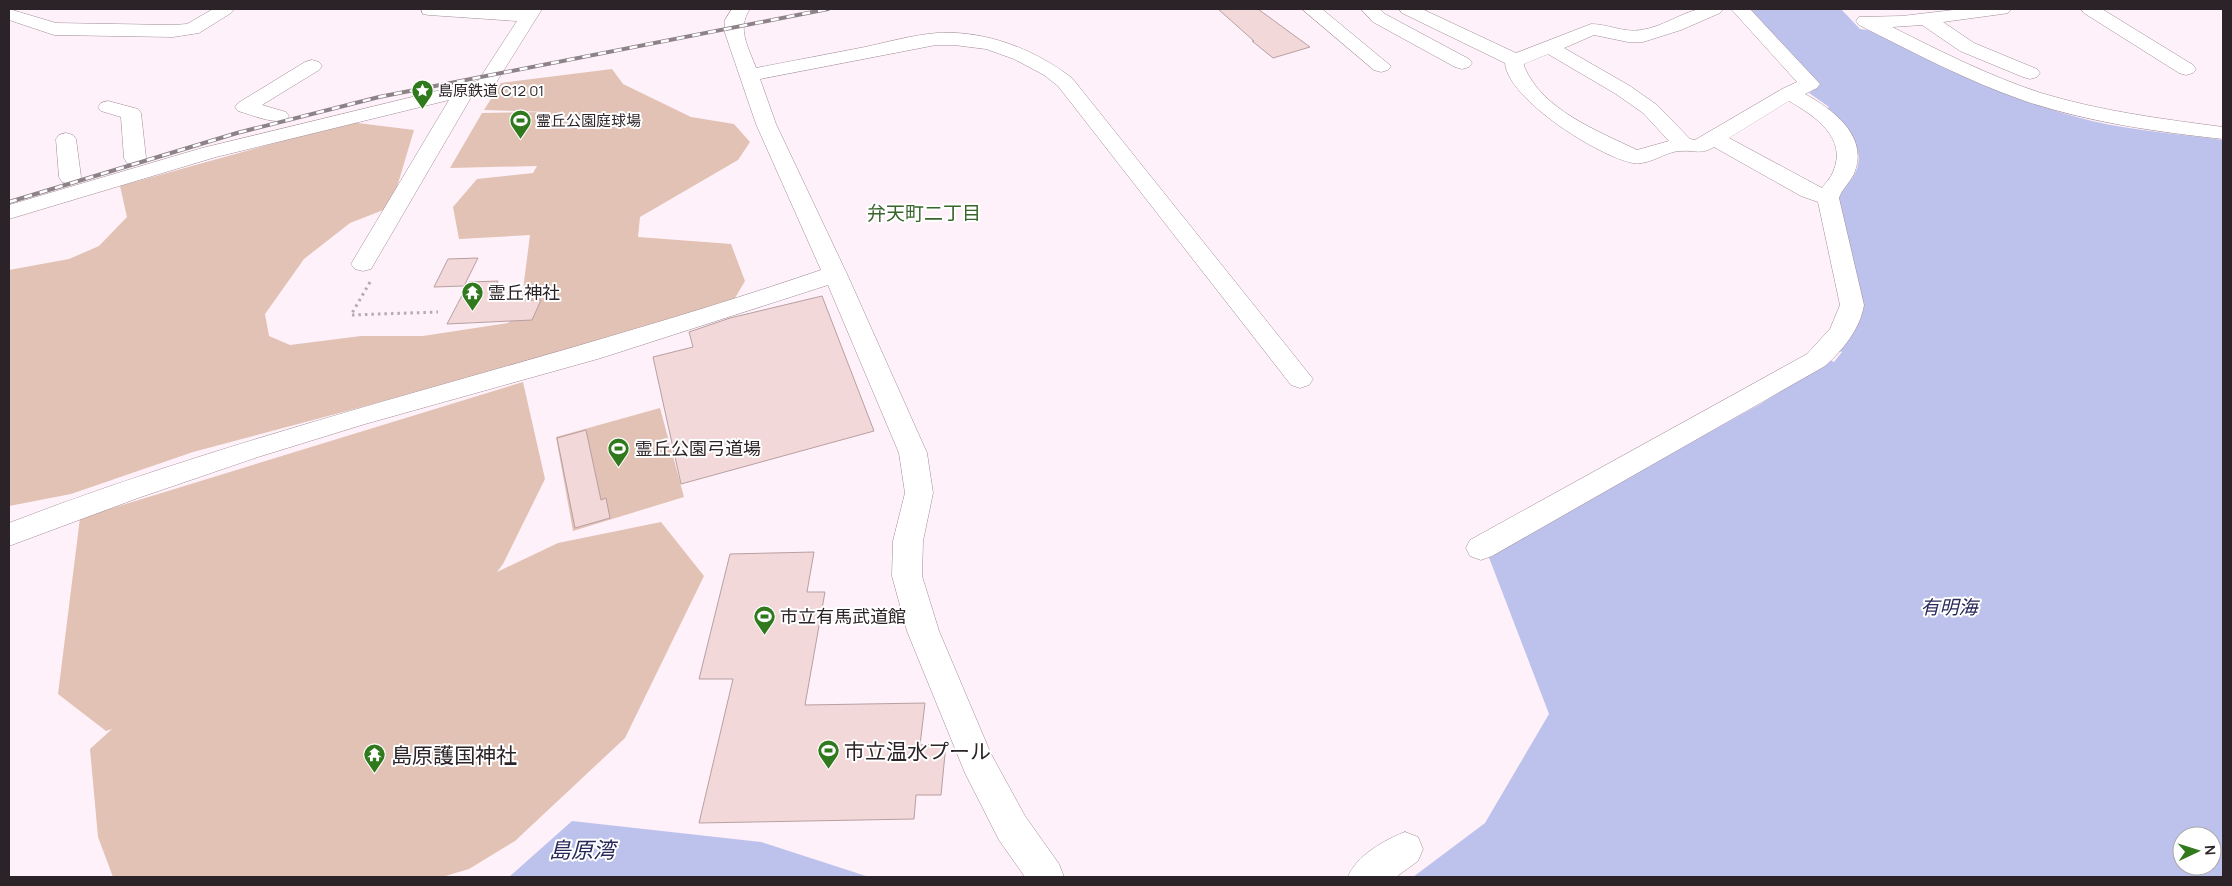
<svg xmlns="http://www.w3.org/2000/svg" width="2232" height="886" font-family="Manrope,'Noto Sans JP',sans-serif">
<rect width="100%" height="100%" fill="#fff1f9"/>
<!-- green -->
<path fill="#e2c2b4" d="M612,69L623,84L691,117L734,124L750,142L738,160L640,217L638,237L731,244L745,281L735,298L538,360L193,452L71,494L9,506V270L69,259L99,246L127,217L120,186L350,122L414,130L391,207L350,223L304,259L265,314L269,336L290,345L361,336H423L508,323L520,313L530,235L459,239L453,207L477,179L533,173L537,166L450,168L482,113L549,112L484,110L501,83Z
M523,382L545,479L503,564L497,572L558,543L661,522L704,576L625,738L515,841L469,869L442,877H113L98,837L90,749L112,729L106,731L58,694L80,518Z
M660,408L684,497L573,531L556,437Z"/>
<!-- water -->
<path fill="#bdc2ec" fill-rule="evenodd" d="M1748,9H1841L1860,29L1868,30C1941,65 2013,102 2092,121C2135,131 2180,134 2223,140V877H1413L1485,823L1549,714L1488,555L1762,403L1830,360L1834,362L1842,352L1836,350C1847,337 1863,324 1863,306L1838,199C1842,191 1847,184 1853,177C1870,150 1846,124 1825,109L1829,107L1809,93L1820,85ZM2182,836H2212V866H2182Z
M572,821L761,842L869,877H509Z"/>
<!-- building -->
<path fill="#f2d8d9" stroke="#b89fa1" d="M1218,9H1258L1310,47L1273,58L1252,41H1254Z
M478,258L464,286L434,287L448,259Z
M498,281L489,299H496L495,301L541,300L532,320L447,324L469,282Z
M822,296L874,431L681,484L653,357L693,347L689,332L730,318Z
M586,430L601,500L606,498L610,518L575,528L557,438Z
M814,552L807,592H825L805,705L925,703L920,745L946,744L941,795H916L914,819L699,823L733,679H699L730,554Z"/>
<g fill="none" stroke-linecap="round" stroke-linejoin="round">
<defs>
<path id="minor" d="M9,9L56,23L173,25L187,24L213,9H234L231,13L199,33L173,37L54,35L9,20Z
M421,9H542L492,89L473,94L371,269L363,271L355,269L351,264L449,100L216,157L9,219V205L202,148L478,81L517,21L429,15L423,14Z
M732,9H750C736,29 749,48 756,68C792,61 829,54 865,47C888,42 913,35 937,33C985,30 1034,49 1072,78L1313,379L1309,385L1300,388L1291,385L1058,86L1044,75L1014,59L986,49L954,45H936L760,79L776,124L847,274L927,453L933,493L923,541L922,576L939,631L991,754L1025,816L1059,864L1064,877H1025L999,840L965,773L907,631L892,576L893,541L905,493L899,453L828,285L601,358L365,424L258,457L138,498L9,546V523C274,421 553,362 821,270L756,124L725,33V20Z
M1302,9H1322L1391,66L1388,70L1381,72L1374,70Z
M1361,9H1380L1385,14L1469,59L1472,63L1469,67L1462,69L1455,67L1373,22Z
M1399,9H1422L1516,53L1591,24C1608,24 1624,33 1641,30C1662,27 1679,14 1699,9C1706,7 1716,9 1723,9L1720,13L1681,30L1643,42H1628L1594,35L1564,48L1630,86L1657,105L1690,139L1695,140L1782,89L1797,82L1731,9H1750L1820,84L1817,88L1805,94C1832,109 1868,135 1855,171C1852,181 1842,188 1839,198L1864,305C1860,329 1843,350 1825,366L1492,556L1481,560L1470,556L1466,548L1470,540L1807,354L1830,329L1840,305L1818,202L1801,196L1714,147C1701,155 1695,150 1681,151C1665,151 1650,166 1633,163C1600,157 1508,100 1505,63L1402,13ZM1548,54L1616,94L1643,113L1669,141L1637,150C1598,131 1542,110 1524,66V64ZM1789,101C1815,116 1848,138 1833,172C1831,178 1825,183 1822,188L1729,138Z
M1962,9H2011L2008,13L2002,14L1943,22L1974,43L2037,69L2040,73L2037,77L2030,79L2023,77L1960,51L1922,25L1892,27C1940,51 1989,76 2041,93C2100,111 2162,119 2223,127V139C2157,132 2088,122 2025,101C1967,81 1913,52 1859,25L1856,21L1859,17L1902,16Z
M2081,9H2102L2193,65L2196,69L2193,73L2186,75L2179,73L2084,13Z
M312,60L319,62L322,66L319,70L262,105L286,112L289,116L286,120C271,124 253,115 238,111L235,107L238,103L305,62Z
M108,101L138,109L141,113L146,158L143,163L135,164L127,163L124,158L121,117L101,111L98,107L101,103Z
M66,133L73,135L76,139L81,177L78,182L70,184L62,182L59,177L56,139L59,135Z
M1405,832L1418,837L1423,849L1418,861L1396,877H1348C1356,856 1384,840 1405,832Z"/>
</defs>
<!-- minor casing -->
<use href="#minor" stroke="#a08c97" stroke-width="1"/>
<!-- path -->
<path stroke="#b6aab0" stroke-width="3" stroke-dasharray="2.5 4" stroke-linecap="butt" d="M370,282L351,315L438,312"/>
<!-- minor -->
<use href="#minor" fill="#fff" fill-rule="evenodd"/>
<defs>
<path id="rail" d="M9,202L237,133L379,97L828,9"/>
</defs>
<!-- rail casing -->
<use href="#rail" stroke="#8d8288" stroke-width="4"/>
<!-- rail -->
<use href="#rail" stroke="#fff" stroke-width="2.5" stroke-dasharray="8" stroke-linecap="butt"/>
</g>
<!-- icons -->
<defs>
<symbol id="sight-pin" viewBox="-11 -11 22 30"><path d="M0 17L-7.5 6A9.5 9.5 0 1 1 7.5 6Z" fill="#31791d" stroke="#fff"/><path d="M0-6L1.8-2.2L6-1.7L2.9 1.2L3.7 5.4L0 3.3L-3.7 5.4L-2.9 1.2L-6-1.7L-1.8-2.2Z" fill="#fff"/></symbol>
<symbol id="stadium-pin" viewBox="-11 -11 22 30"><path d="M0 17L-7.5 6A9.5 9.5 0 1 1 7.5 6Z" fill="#31791d" stroke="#fff"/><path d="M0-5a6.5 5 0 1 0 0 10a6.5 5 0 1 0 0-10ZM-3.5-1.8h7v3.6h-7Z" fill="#fff"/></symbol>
<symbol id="temple-pin" viewBox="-11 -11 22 30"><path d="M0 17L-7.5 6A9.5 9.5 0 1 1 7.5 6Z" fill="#31791d" stroke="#fff"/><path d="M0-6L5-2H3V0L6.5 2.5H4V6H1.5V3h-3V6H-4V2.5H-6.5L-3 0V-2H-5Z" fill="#fff"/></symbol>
</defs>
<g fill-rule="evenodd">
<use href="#sight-pin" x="410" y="78" width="25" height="34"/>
<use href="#stadium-pin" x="508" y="108" width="25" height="34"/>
<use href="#temple-pin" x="460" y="280" width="25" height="34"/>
<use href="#stadium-pin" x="606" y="436" width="25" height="34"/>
<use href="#stadium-pin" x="752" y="604" width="25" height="34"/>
<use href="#stadium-pin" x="816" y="738" width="25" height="34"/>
<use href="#temple-pin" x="362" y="742" width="25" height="34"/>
</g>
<g text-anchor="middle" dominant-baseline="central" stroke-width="4" stroke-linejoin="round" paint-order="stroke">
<!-- far-poi labels -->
<g font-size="15" fill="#2b2327" stroke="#fff" text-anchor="start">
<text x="438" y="90">島原鉄道 C12 01</text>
<text x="536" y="120">霊丘公園庭球場</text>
</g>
<!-- poi labels -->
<g font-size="18" fill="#2b2327" stroke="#fff" text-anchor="start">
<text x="488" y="292">霊丘神社</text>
<text x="635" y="448">霊丘公園弓道場</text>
<text x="780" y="616">市立有馬武道館</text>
</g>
<!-- neighbourhood labels -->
<g font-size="19" fill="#37652c" stroke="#fff">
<text x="924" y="213">弁天町二丁目</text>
</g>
<!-- water labels -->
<g font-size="19" font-style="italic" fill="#28285a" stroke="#fff">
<text x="1949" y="607">有明海</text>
</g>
<!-- near-poi labels -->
<g font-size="21" fill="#2b2327" stroke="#fff" text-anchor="start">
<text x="844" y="751">市立温水プール</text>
<text x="391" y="755">島原護国神社</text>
</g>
<!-- near-water labels -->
<g font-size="22" font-style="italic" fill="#28285a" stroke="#fff">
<text x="582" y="850">島原湾</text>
</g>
</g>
<!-- border -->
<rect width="2232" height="886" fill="none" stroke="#2b2327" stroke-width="20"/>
<!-- north arrow -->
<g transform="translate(2197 851) rotate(86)"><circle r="24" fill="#ffffff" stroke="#aaa7a9"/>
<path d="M0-4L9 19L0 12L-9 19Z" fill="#31791d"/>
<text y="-8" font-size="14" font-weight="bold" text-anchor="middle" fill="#2b2327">N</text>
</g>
</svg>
